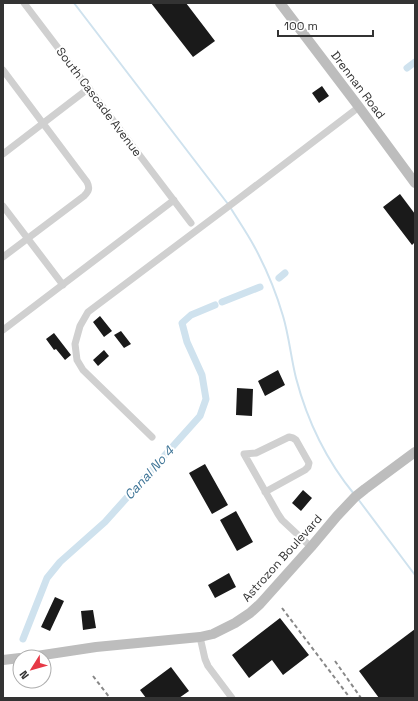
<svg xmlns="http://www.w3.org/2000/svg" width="418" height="701" font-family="'Space Grotesk',sans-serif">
<rect width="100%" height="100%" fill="#fff"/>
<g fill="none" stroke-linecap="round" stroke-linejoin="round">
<!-- stream -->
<path stroke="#cfe2ee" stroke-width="2" d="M74,3L228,204
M230,207C238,220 247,233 254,246C266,268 276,292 283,316C289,336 291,358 296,378C307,420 327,461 354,494
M358,499L415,575"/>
<!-- canal -->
<path stroke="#cfe2ee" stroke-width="7" d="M407,68L415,62
M279,278L285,273
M222,302L260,287
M23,639L47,578L60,562L105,522L200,416L206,399L202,375L187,342L182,323L191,315L215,305"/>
</g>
<!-- building -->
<path fill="#1a1a1a" d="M151,3H186L215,41L193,57Z
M322,86L329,96L319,103L312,93Z
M400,194L415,214V242L412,245L383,207Z
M100,316L112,331L104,337L93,322Z
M121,331L131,344L124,348L114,335Z
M54,333L71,355L65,360L56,349L54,350L46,339Z
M104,350L109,356L98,366L93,360Z
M278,370L285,385L265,396L258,381Z
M237,388L253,389L252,416L236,415Z
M205,464L228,505L212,514L189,473Z
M303,490L312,498L301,511L292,503Z
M236,511L253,542L237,551L220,520Z
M229,573L236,587L215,598L208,585Z
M55,597L64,601L50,631L41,627Z
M93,610L96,628L83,630L81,611Z
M280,618L309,655L283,675L272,660L249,678L232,655Z
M415,629V698H379L359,671Z
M171,667L189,691L179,698H146L140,690Z"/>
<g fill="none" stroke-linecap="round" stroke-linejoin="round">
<!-- street -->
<path stroke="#d0d0d0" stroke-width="7" d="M24,3L191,223
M3,70L87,182C90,188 89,191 84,196L3,257
M3,154L89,88
M3,206L63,285
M3,330L174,200
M152,437L83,370L77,360L75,344L80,326L88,312L237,200L359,107
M265,492L305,470L308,467L309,463L296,440L293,438L289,437L256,453L244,454L278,514L282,520L311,547
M200,637L205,659L208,666L232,698"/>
<!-- secondary -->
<path stroke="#bdbdbd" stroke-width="10" d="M280,3L359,107L415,183
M30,657L96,647L200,637L213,634L235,623L250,613L260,604L311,547L337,516L355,497L365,489L415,452
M3,660L20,658"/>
<!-- rail -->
<path stroke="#888" stroke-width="2" stroke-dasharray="4 3" stroke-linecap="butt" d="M282,608L350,698
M335,661L361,698
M93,676L110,698"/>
</g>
<g text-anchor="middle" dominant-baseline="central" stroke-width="4" stroke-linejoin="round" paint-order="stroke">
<!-- street labels -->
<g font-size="12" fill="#333" stroke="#fff">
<text transform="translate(358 85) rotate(53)">Drennan Road</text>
<text transform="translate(99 102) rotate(53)">South Cascade Avenue</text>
<text transform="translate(282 558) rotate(-48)">Astrozon Boulevard</text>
</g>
<!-- water labels -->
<g font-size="13" font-style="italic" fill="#3f7597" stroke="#fff">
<text transform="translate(149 473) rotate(-48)">Canal No 4</text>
</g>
</g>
<!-- border -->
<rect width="418" height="701" fill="none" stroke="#333333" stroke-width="8"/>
<!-- north arrow -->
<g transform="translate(32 669) rotate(233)"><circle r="19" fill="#ffffff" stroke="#adadad"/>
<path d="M0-3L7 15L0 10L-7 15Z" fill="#e63946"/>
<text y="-6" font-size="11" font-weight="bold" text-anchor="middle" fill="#333333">N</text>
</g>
<!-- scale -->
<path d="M278 30v6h95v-6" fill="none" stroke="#333333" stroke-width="2"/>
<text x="284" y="30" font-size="12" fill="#333333" stroke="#ffffff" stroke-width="3" paint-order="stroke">100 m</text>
</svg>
